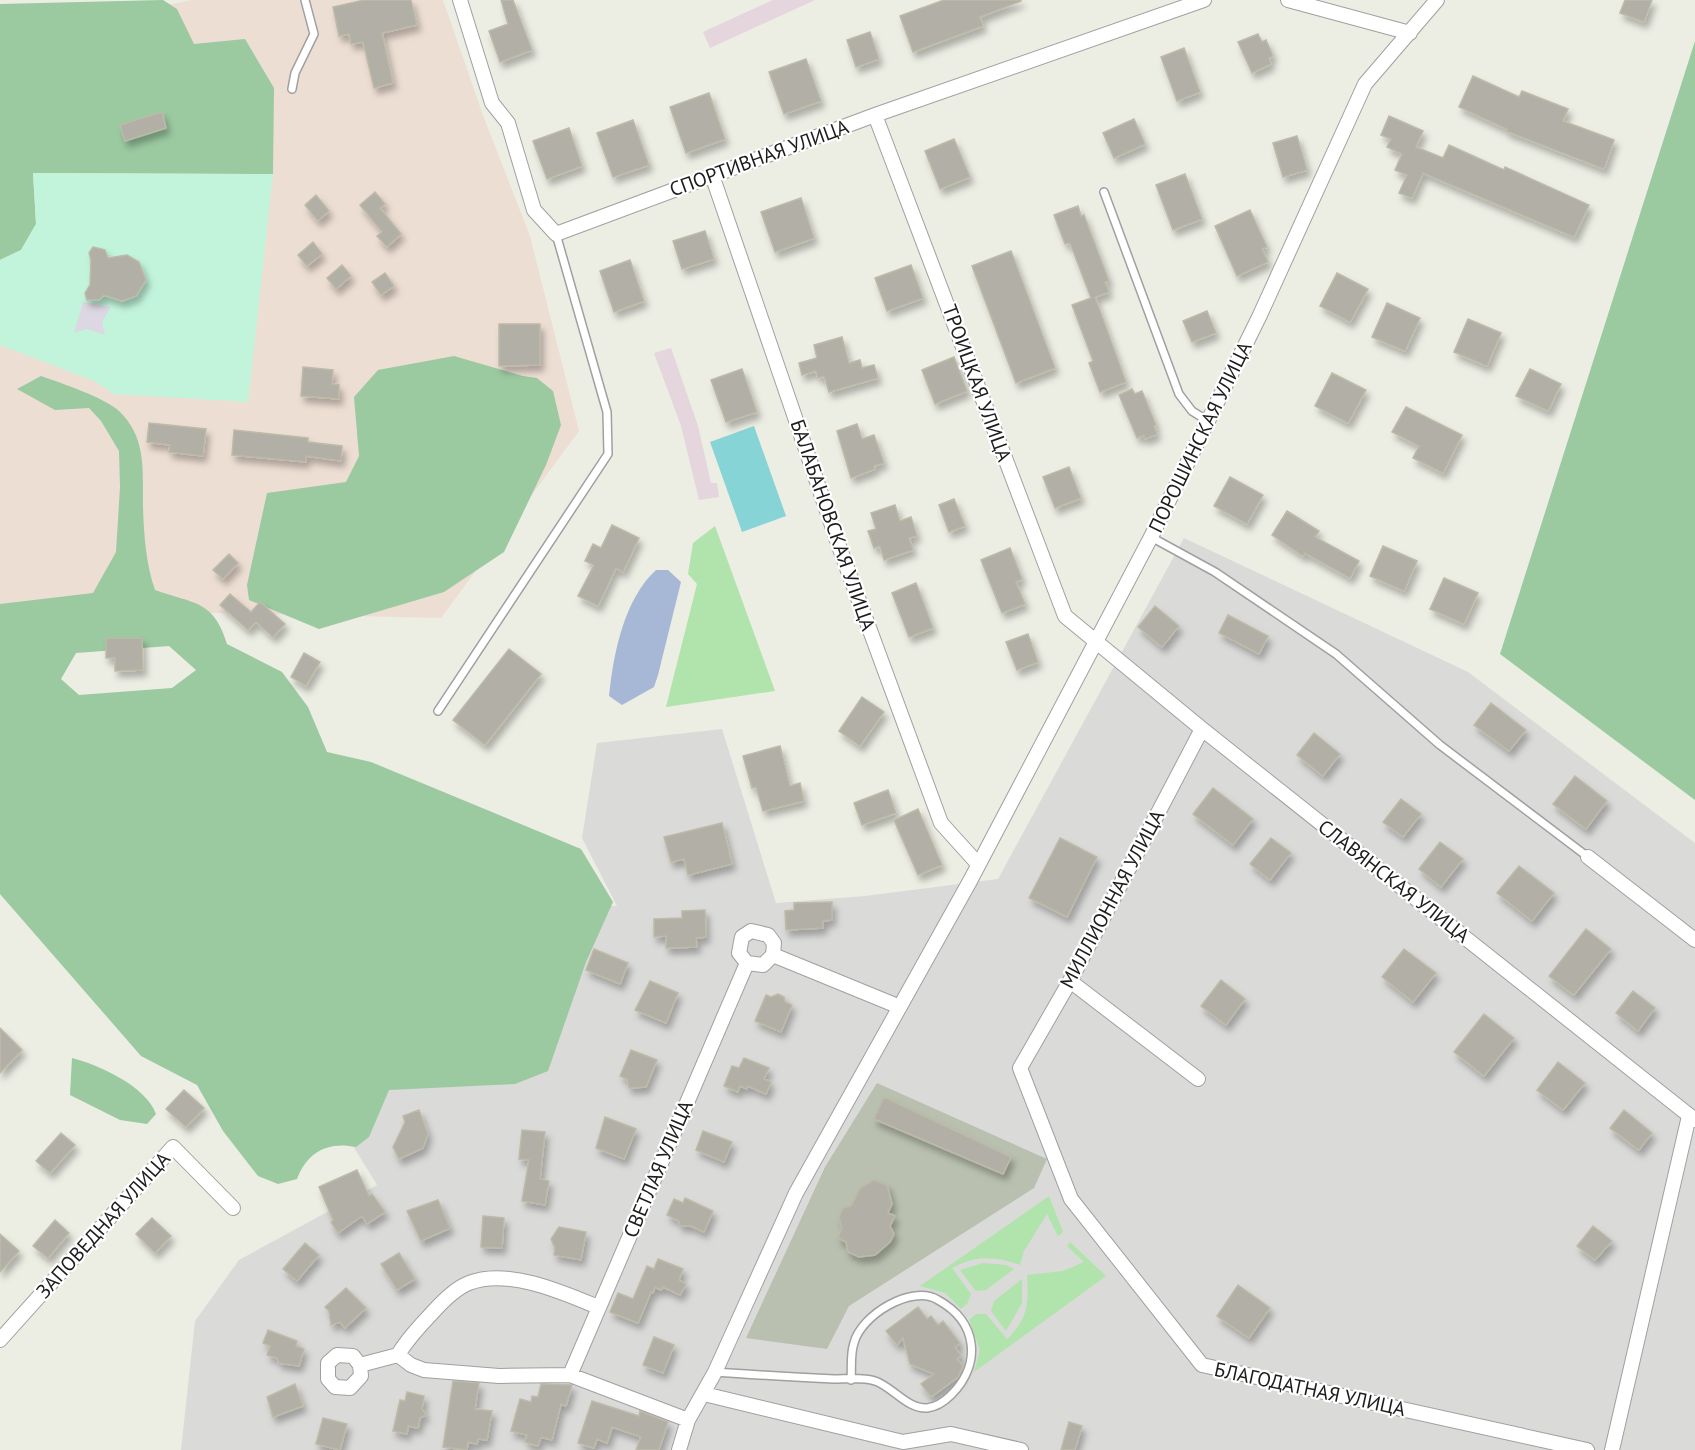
<svg xmlns="http://www.w3.org/2000/svg" width="1695" height="1450" font-family="'PT Sans',sans-serif">
<defs>
<filter id="shadow"><feDropShadow dx="3.5" dy="6" stdDeviation="3" flood-color="#0004"/></filter>
</defs>
<rect width="100%" height="100%" fill="#ecede3"/>
<!-- residential -->
<path fill="#dadad9" d="M1184,538L1468,672L1695,843V1450H181L195,1321L239,1260L377,1185L344,1131L358,1113L596,905L617,906L582,838L597,743L722,729L776,903L865,896L998,879Z"/>
<!-- commercial -->
<path fill="#edded3" d="M192,0H443L484,118L530,236L579,431L441,618L225,613L0,612V34L37,32Z"/>
<!-- industrial -->
<path fill="#e5d5dc" d="M773,0H815L710,48L703,32Z
M671,348L698,426L711,483H717L719,497L699,500L681,426L654,353Z"/>
<!-- construction -->
<path fill="#b9c0af" d="M877,1083L1047,1159L1034,1188L849,1306L827,1349L746,1338L825,1167Z"/>
<!-- grass -->
<path fill="#b1e3ac" d="M715,526L775,691L666,707L697,584L688,574L693,543Z
M1049,1196L1063,1232L1058,1236L1047,1214L1024,1251L1020,1265C995,1256 976,1255 952,1268L971,1294L967,1304L961,1309L945,1293L920,1286Z
M1070,1242L1106,1276L974,1372L980,1350L969,1320L976,1314H986L1007,1339C1028,1319 1029,1303 1027,1275L1063,1271L1084,1262L1067,1246Z
M983,1263L1006,1265L1014,1269L986,1290L976,1291L960,1270Z
M1022,1279V1303L1006,1331L991,1311L994,1301Z"/>
<!-- forest -->
<path fill="#9bc9a0" fill-rule="evenodd" d="M163,0L177,9L194,44L245,39L274,88L273,174L33,173L36,224L21,250L0,260V4Z
M1695,41V800L1500,654Z
M454,356L523,376L537,378L553,391L561,425L546,465L504,552L444,592L319,629L249,600L247,585L267,493L346,482L359,456L354,397L378,370Z
M41,376C61,383 106,398 120,412C148,440 142,473 143,508C144,536 146,564 155,590C194,604 214,600 227,644L282,672L308,707L327,752L371,762L581,849L613,902L586,962L548,1071L515,1084L389,1090L369,1137L356,1147C328,1141 307,1152 297,1179L278,1184L258,1176L223,1131L197,1085L141,1056L0,894V604L93,593L116,552L120,487L119,451L101,421L89,408L55,410L17,389ZM169,646L196,670L172,688L79,695L61,679L76,653Z
M72,1058C99,1065 146,1086 156,1114L147,1124L120,1120L70,1095Z"/>
<!-- park -->
<path fill="#c2f4db" d="M33,173L273,174L248,402L114,394L94,381L0,345V260L21,250L36,224Z"/>
<!-- pitch -->
<path fill="#87d4d6" d="M754,426L786,516L742,532L710,442Z"/>
<!-- plaza -->
<path fill="#dcd7e2" d="M83,302L111,307L102,322L105,335L86,329L74,333Z"/>
<!-- water -->
<path fill="#a7b8d7" d="M656,570H668L681,582L658,675L654,687L622,705L609,696C613,655 624,599 656,570Z"/>
<!-- building -->
<path fill="#b2b0a6" stroke="#bdbaa7" stroke-width="1.5" filter="url(#shadow)" d="M364,0H411L417,25L382,33L393,83L374,88L363,42L351,44L349,34L339,36L333,7Z
M501,0H513L532,50L500,62L489,31L508,24Z
M944,0H1021V1L980,17L983,26L913,52L900,16Z
M1625,0H1652L1644,22L1620,13Z
M870,32L879,59L856,67L847,40Z
M1258,34L1262,42L1266,40L1273,56L1269,58L1271,64L1252,73L1238,42Z
M1184,48L1200,92L1177,101L1161,57Z
M806,59L821,101L784,114L769,72Z
M1473,76L1519,97L1522,91L1568,109L1563,121L1614,140L1604,169L1506,131L1507,129L1459,107Z
M709,93L725,139L686,153L670,107Z
M162,112L166,128L125,141L120,125Z
M1389,116L1423,131L1416,147L1443,158L1449,145L1504,170L1505,167L1589,205L1574,237L1423,173L1412,198L1399,193L1407,175L1395,170L1402,154L1387,147L1391,139L1381,135Z
M1134,119L1145,144L1114,158L1103,133Z
M633,120L649,165L613,177L597,133Z
M569,128L582,166L547,179L533,141Z
M1297,136L1307,170L1283,177L1273,143Z
M954,139L970,177L940,189L925,151Z
M1185,174L1202,219L1173,230L1156,185Z
M375,192L385,204L380,208L401,234L387,247L377,236L382,232L360,205Z
M316,195L329,211L318,221L305,205Z
M801,198L814,238L775,252L761,212Z
M1078,206L1081,216L1084,215L1109,281L1105,282L1109,292L1095,297L1126,382L1100,392L1089,363L1093,361L1072,305L1091,298L1070,243L1065,244L1054,215Z
M1250,210L1267,247L1262,249L1268,262L1237,276L1215,226Z
M705,231L714,259L682,269L673,241Z
M313,242L322,254L307,266L298,255Z
M93,247L105,250L108,258L127,255L139,262L146,280L136,296L122,301L104,295L99,300H87L85,293L90,285L91,260L89,253Z
M1011,251L1055,368L1016,383L972,266Z
M630,260L644,301L614,312L600,271Z
M342,265L351,276L336,289L327,278Z
M911,265L923,298L887,311L875,278Z
M385,273L394,286L381,295L372,282Z
M1337,273L1368,289L1350,322L1320,306Z
M1387,303L1420,318L1405,351L1372,337Z
M1207,311L1216,333L1192,342L1183,321Z
M1468,319L1501,333L1487,366L1454,352Z
M499,324H540V365L499,366Z
M842,337L849,363L860,360L862,368L874,365L878,378L829,392L824,376L818,378L816,371L802,375L799,363L817,358L814,345Z
M954,357L967,391L935,404L922,370Z
M303,367L333,370L332,384L339,385V399L301,396Z
M742,369L757,412L726,422L711,380Z
M1530,369L1561,384L1548,411L1516,396Z
M1332,373L1366,390L1348,423L1315,406Z
M1132,389L1135,394L1142,391L1156,425L1154,426L1157,434L1145,439L1144,435L1137,438L1119,395Z
M1406,407L1462,435L1443,473L1413,458L1419,446L1392,432Z
M149,423L206,429L203,456L169,452L170,445L147,442Z
M857,424L862,439L874,435L884,463L874,466L875,469L851,478L837,431Z
M234,430L308,438V442L342,446L341,461L306,456V462L232,455Z
M1069,467L1081,498L1055,508L1043,477Z
M1230,477L1263,495L1247,524L1214,506Z
M954,499L965,526L949,532L939,505Z
M895,505L900,521L911,517L917,536L909,538L913,550L884,560L880,546L874,548L868,531L876,529L871,513Z
M1287,511L1319,531L1315,537L1359,561L1350,578L1305,553L1303,556L1272,535Z
M612,525L639,538L623,572L616,568L598,606L578,596L594,565L585,561L593,544L601,548Z
M1383,546L1417,561L1404,591L1370,576Z
M1010,548L1022,579L1016,582L1025,604L1002,613L981,560Z
M229,554L238,563L223,579L213,570Z
M1444,578L1478,593L1464,624L1430,609Z
M916,583L933,628L909,637L892,593Z
M230,594L251,612L260,602L285,624L273,637L256,622L248,630L220,605Z
M1155,606L1179,626L1162,647L1138,627Z
M1228,615L1268,636L1259,654L1219,633Z
M1028,634L1038,662L1017,670L1006,642Z
M106,638H142L143,670L115,671V658H106Z
M509,649L541,674L485,745L453,720Z
M304,653L320,662L306,686L291,677Z
M862,697L884,712L860,746L839,731Z
M1491,703L1526,730L1509,751L1474,725Z
M1314,733L1340,754L1323,776L1297,755Z
M780,746L790,786L800,783L804,801L763,811L756,787L752,788L743,756Z
M1575,776L1607,801L1586,829L1553,804Z
M1213,788L1253,819L1233,845L1193,814Z
M888,790L896,813L862,825L854,803Z
M1401,799L1421,814L1403,837L1383,822Z
M918,809L942,865L918,875L894,820Z
M722,823L732,864L688,875L684,859L671,862L664,837Z
M1060,838L1097,857L1067,917L1029,898Z
M1271,838L1291,853L1270,880L1250,864Z
M1440,842L1463,859L1441,887L1419,869Z
M1519,866L1554,893L1532,921L1497,893Z
M832,902V920L823,921V928L786,930L785,911L794,910V903Z
M705,910L706,937L696,938L697,947L666,948V936L654,937V919L682,918V911Z
M1586,929L1611,949L1574,995L1549,976Z
M594,949L628,963L620,984L586,970Z
M1404,949L1436,973L1413,1002L1382,977Z
M1221,980L1245,999L1226,1025L1201,1006Z
M650,981L678,993L666,1023L635,1010Z
M1633,991L1655,1008L1638,1031L1616,1013Z
M778,994L784,997L785,1002L792,1005L781,1032L755,1021L766,995L771,997Z
M1484,1014L1514,1038L1484,1076L1454,1052Z
M0,1028L22,1050L0,1073Z
M631,1050L657,1060L646,1087L629,1088L627,1079L620,1076Z
M744,1058L769,1068L764,1079L771,1082L766,1094L748,1086L747,1089L740,1086L738,1092L724,1086L732,1066L739,1068Z
M1558,1062L1585,1083L1563,1110L1537,1090Z
M184,1090L204,1108L186,1127L166,1109Z
M884,1097L1011,1157L1003,1174L874,1119Z
M419,1110L428,1134L423,1148L399,1159L393,1147L405,1122L403,1116Z
M1624,1110L1652,1133L1639,1150L1610,1128Z
M605,1117L636,1129L624,1159L596,1148Z
M522,1130L545,1132L540,1179L549,1181L545,1205L522,1201L529,1160L519,1159Z
M703,1131L732,1142L724,1162L696,1150Z
M61,1133L75,1145L50,1173L36,1161Z
M357,1170L369,1196L372,1194L385,1212L367,1224L362,1216L338,1233L331,1222L333,1220L319,1187Z
M874,1180L887,1185L892,1204L888,1213L895,1216L890,1226L894,1234L890,1242L875,1255L859,1257L848,1252L846,1242L838,1238L842,1228L839,1217L843,1208L851,1206L860,1188Z
M685,1198L713,1211L704,1232L691,1226H680L679,1221L667,1215L674,1199L683,1203Z
M438,1200L450,1228L421,1241L407,1211Z
M483,1216L504,1218L502,1248L481,1247Z
M152,1218L171,1236L155,1253L136,1234Z
M55,1220L69,1233L48,1258L33,1246Z
M1593,1226L1612,1241L1595,1260L1577,1246Z
M559,1227L586,1232L581,1260L554,1255L555,1248L551,1239Z
M0,1234L19,1251L0,1272Z
M305,1243L319,1255L297,1281L283,1269Z
M399,1253L415,1279L397,1290L381,1264Z
M658,1259L683,1269L679,1280L686,1284L680,1295L663,1287L661,1290L655,1287L653,1293L651,1292L638,1323L610,1312L618,1293L633,1299L647,1266L654,1269Z
M1238,1285L1270,1308L1249,1338L1217,1316Z
M346,1288L366,1308L345,1328L340,1322L331,1325L329,1311L325,1307Z
M918,1307L927,1319L931,1316L938,1325L943,1321L960,1343L955,1347L961,1356L957,1359L963,1366L958,1377L931,1397L921,1384L934,1374L910,1364L903,1338L897,1345L886,1331Z
M268,1330L297,1341L296,1346L304,1349L299,1366L279,1363L277,1358L267,1355L270,1346L263,1343Z
M654,1337L674,1345L663,1373L643,1365Z
M453,1381L479,1383L475,1409L492,1411L487,1440L478,1439L477,1444L468,1442L467,1450L443,1447Z
M295,1384L303,1406L273,1417L267,1397Z
M541,1384L572,1385L566,1406L561,1404L552,1440L541,1437L538,1446L525,1442L527,1435L511,1431L520,1399L531,1402L532,1396L538,1397Z
M407,1392L424,1396L422,1409L426,1415L420,1418L418,1428L408,1426L407,1434L393,1431L400,1400L405,1401Z
M592,1401L639,1416L640,1411L668,1422L659,1450H636L641,1437L612,1427L607,1443L597,1439L594,1448L578,1443Z
M323,1418L347,1424L340,1450L316,1444Z
M1069,1422L1082,1426L1075,1450H1061Z"/>
<g fill="none" stroke-linecap="round" stroke-linejoin="round">
<defs>
<path id="lane" d="M292,89L295,73L314,34L305,0
M1104,192L1179,394L1192,411L1208,421
M1151,537L1215,572L1336,654L1440,745L1588,857
M438,711L608,454L607,412L556,234
M715,1372C755,1375 794,1377 834,1379C846,1379 863,1377 875,1381C893,1387 907,1409 927,1408C936,1407 945,1401 951,1395C982,1364 978,1322 938,1300C912,1284 861,1315 854,1343C850,1354 852,1368 851,1380"/>
<path id="street" d="M460,0L492,103L508,123L534,210L556,234L875,115L1204,0
M1288,0L1410,33
M875,115L1065,616L1202,729L1695,1120
M712,175L840,549L941,823L978,864
M1202,729L1070,981L1020,1068L1071,1199L1202,1365L1587,1450
M1588,857L1695,940
M773,955L900,1007
M1070,981L1198,1079
M0,1340L173,1147L233,1208
M398,1355C407,1339 420,1326 433,1312C442,1302 456,1288 469,1283C508,1268 562,1292 598,1307
M360,1365L361,1376L350,1388L335,1387L328,1379V1363L337,1355L353,1356L360,1365L398,1355L411,1365L424,1370L499,1376L570,1375L688,1420
M570,1375L747,963L763,965L773,955L774,943L768,935L751,931L742,937L739,953L747,963
M704,1394L903,1442L951,1434L1021,1450
M679,1450L688,1420L715,1372L796,1193L970,881L1151,537L1260,315L1365,84L1437,0
M1612,1450L1689,1116"/>
</defs>
<!-- lane casing -->
<use href="#lane" stroke="#a0a0a0" stroke-width="10"/>
<!-- street casing -->
<use href="#street" stroke="#a0a0a0" stroke-width="16"/>
<!-- lane -->
<use href="#lane" stroke="#fff" stroke-width="7"/>
<!-- street -->
<use href="#street" stroke="#fff" stroke-width="14"/>
</g>
<g text-anchor="middle" dominant-baseline="central" stroke-width="4.5" stroke-linejoin="round" paint-order="stroke">
<!-- street labels -->
<g font-size="20" fill="#1c1c1c" stroke="#fff">
<text transform="translate(759 158) rotate(-20)">СПОРТИВНАЯ УЛИЦА</text>
<text transform="translate(977 383) rotate(70)">ТРОИЦКАЯ УЛИЦА</text>
<text transform="translate(1200 437) rotate(-64)">ПОРОШИНСКАЯ УЛИЦА</text>
<text transform="translate(833 525) rotate(71)">БАЛАБАНОВСКАЯ УЛИЦА</text>
<text transform="translate(1394 881) rotate(38)">СЛАВЯНСКАЯ УЛИЦА</text>
<text transform="translate(1112 899) rotate(-62)">МИЛЛИОННАЯ УЛИЦА</text>
<text transform="translate(658 1169) rotate(-67)">СВЕТЛАЯ УЛИЦА</text>
<text transform="translate(103 1225) rotate(-48)">ЗАПОВЕДНАЯ УЛИЦА</text>
<text transform="translate(1310 1389) rotate(12)">БЛАГОДАТНАЯ УЛИЦА</text>
</g>
</g>
</svg>
